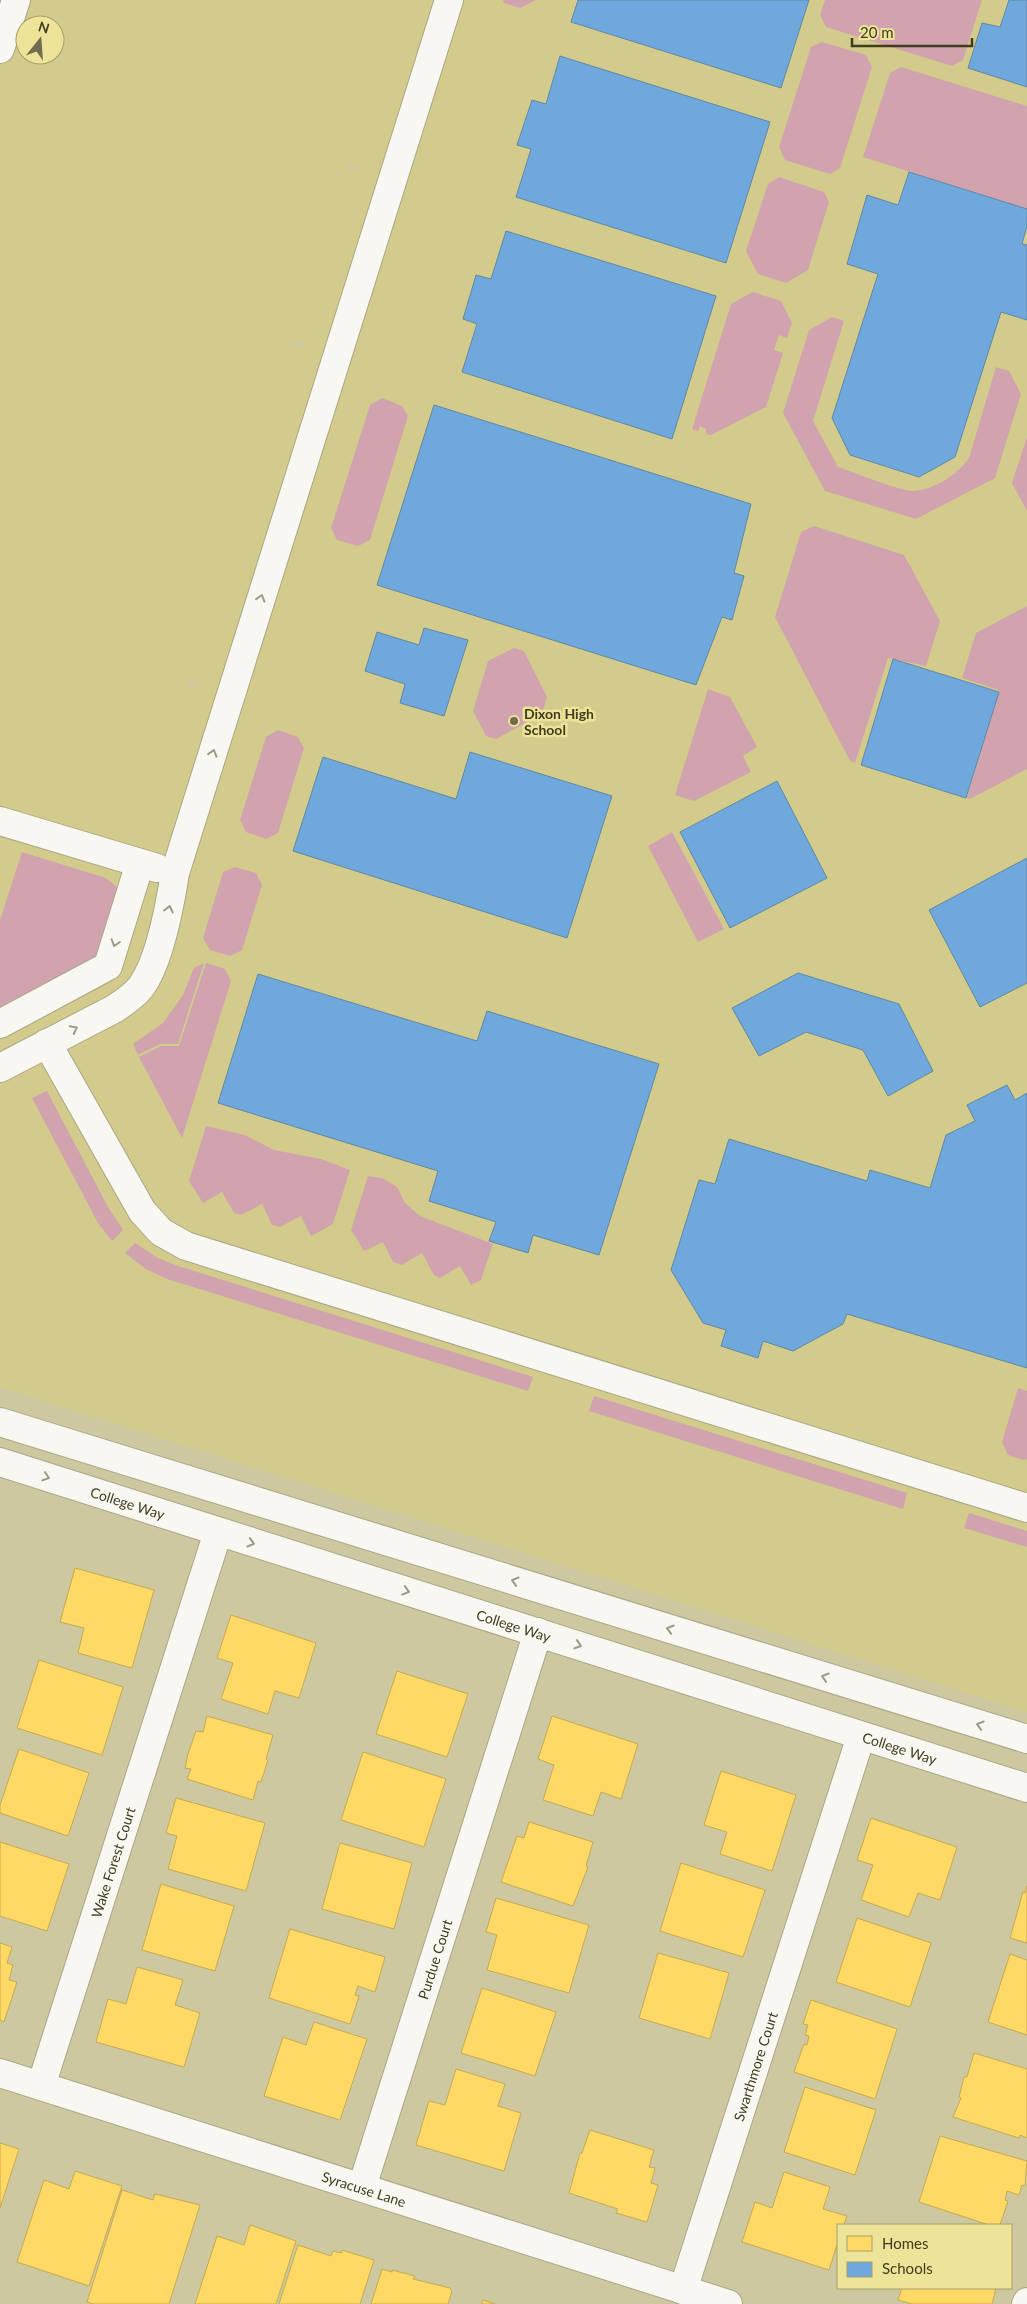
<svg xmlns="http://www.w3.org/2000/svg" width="1027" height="2304" font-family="Lato,sans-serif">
<rect width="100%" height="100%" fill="#cdc8a0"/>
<!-- built -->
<path fill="#d3cb8c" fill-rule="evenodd" d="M0,0H1027V1712L0,1387ZM25,25H55V55H25Z"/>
<!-- green -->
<path fill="#d1a3ae" d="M503,0H536L520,8L504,3Z
M825,0H982L963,60L952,66L826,27L820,15Z
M822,42L866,55L872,67L840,168L830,174L785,160L779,147L811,47Z
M901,67L1027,106V209L863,157L890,73Z
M779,177L824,192L829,202L808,270L786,283L758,274L746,251L768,184Z
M753,292L781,301L792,323L787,338L779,335L774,350L783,353L766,407L711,435L706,434V429L700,426L698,431L692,429L731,304Z
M832,317L844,321L813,421L838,467C853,472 900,491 913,491C934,490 957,475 969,458L996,367L1009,371L1021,394L995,478L916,519L825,491L783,413L809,330Z
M382,398L402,406L408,416L370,540L358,546L337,540L331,528L370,405Z
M1027,437V511L1012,483Z
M814,526L904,555L940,621L926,666L888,658L855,763L850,761L775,617L801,532Z
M1027,606V769L970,799L967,798L999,690L962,678L976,633Z
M514,648L524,651L547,697L542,714L496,739L486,736L473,711L488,661Z
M708,689L730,697L757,747L743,756L751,772L694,801L675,795Z
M278,730L298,737L304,748L278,833L266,839L246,832L240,820L266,737Z
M672,832L724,929L698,942L648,846Z
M22,852L106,878L116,886L119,892L99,957L0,1010V920Z
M235,867L256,873L262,885L242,950L230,956L210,950L203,938L223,872Z
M204,963L178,1044H160L138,1055L133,1044L163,1023L183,995L194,968Z
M206,963L225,969L231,981L182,1138L139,1057L161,1046H179Z
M47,1091L108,1207L123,1230L112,1241L98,1223L32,1098Z
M206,1126L245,1135L274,1150L321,1159L350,1170L333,1224L311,1236L301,1216L280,1227L272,1225L262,1204L241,1215L234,1213L222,1192L203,1203L189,1181Z
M368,1176L382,1178L397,1187L405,1203L420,1216L493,1244L481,1280L471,1285L460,1266L440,1278L434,1275L422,1253L402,1265L393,1262L383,1242L364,1251L351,1230Z
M135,1243L158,1258L175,1265L533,1377L528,1391L167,1279L146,1269L125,1253Z
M1018,1388L1027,1391V1459L1024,1460L1008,1455L1002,1442Z
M594,1396L907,1493L903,1509L589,1411Z
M969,1513L1027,1531V1547L964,1528Z"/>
<!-- homes -->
<path fill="#ffd966" stroke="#c6aa50" d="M75,1568L154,1590L132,1668L78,1653L84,1628L60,1622Z
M231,1615L316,1643L299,1698L275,1691L268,1714L221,1699L233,1663L217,1658Z
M39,1660L123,1687L102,1755L17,1728Z
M397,1671L468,1694L447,1757L376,1734Z
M207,1716L273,1735L266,1759L268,1760L261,1782L258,1781L253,1800L187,1779L191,1769L185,1768L188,1754L196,1731L203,1732Z
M552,1716L638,1744L621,1799L601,1792L593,1816L543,1800L554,1765L538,1759Z
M19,1749L89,1773L68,1836L0,1813V1805Z
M363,1752L446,1779L424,1847L341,1820Z
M721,1771L796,1795L772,1871L720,1854L727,1832L704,1825Z
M176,1798L265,1823L246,1891L168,1869L177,1836L166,1833Z
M871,1818L957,1847L940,1900L918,1893L909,1917L861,1900L873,1865L857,1860Z
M529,1822L593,1842L586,1866L588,1867L573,1906L501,1882L517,1836L524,1838Z
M0,1842L69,1864L47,1931L0,1916Z
M340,1843L412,1863L394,1929L322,1909Z
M681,1863L765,1890L743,1957L660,1931Z
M161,1884L234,1906L215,1971L142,1950Z
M1027,1886V1943L1010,1938L1023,1892L1025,1893Z
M496,1898L589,1925L569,1993L487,1970L497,1935L486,1932Z
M857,1918L931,1943L910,2007L836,1982Z
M290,1929L385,1957L375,1992L358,1986L355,1995L359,1996L350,2024L269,1998Z
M0,1943L12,1947L7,1963L13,1965L9,1980L17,1982L4,2022L0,2020Z
M658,1953L729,1973L710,2039L639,2018Z
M1010,1954L1027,1960V2035L988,2022Z
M137,1967L183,1980L175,2005L200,2013L184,2067L96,2042L108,1999L126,2004Z
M482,1988L556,2012L535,2076L461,2053Z
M811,2000L897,2029L875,2099L794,2072L804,2044L807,2045L809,2036L805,2035L808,2025L803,2024Z
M314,2022L367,2039L340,2120L264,2096L283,2037L306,2045Z
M974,2053L1027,2069V2138L1020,2135L1019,2138L953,2117L961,2098L959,2097L964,2077H967Z
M456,2069L505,2084L498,2106L521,2113L504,2171L416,2145L429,2101L445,2105Z
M805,2087L876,2110L855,2175L784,2152Z
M590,2130L654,2150L649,2167L655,2168L651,2183L658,2185L647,2222L616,2213L618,2209L569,2193L580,2153H582Z
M940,2136L1027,2161L1025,2186L1022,2185L1019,2195L1007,2191L1005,2200L1008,2201L1000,2225H989L919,2202Z
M0,2143L19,2149L0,2208Z
M75,2171L122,2186L89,2286L17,2262L44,2180L69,2189Z
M784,2172L830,2187L823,2209L847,2216L844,2225H838V2242L829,2270L742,2242L755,2202L772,2208Z
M122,2190L153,2200L155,2194L200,2205L169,2304H93L87,2302Z
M250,2225L296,2241L276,2304H195L217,2236L244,2245Z
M298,2245L331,2256L333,2251L341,2253L342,2250L374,2260L360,2304H279Z
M382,2269L392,2272V2270L415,2276L413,2279L450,2288L452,2291L448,2304H371Z
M902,2288H996L992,2304H912L898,2300Z
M483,2300L495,2304H482Z"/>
<!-- schools -->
<path fill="#6fa8dc" stroke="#6188a3" d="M578,0H809L781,88L571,22Z
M1009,0H1027V87L968,68L982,23L1000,27Z
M560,56L770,122L726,263L516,197L531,149L517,145L532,100L546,104Z
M909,172L1027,209V226L1022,244L1027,245V320L1001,312L955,457L919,477L850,455L832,418L878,274L847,264L867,195L898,205Z
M506,231L716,296L672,439L462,372L477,324L463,319L476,275L491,279Z
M434,405L751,504L734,573L744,576L732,620L722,617L696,685L377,585Z
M424,628L468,640L444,716L400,703L405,684L365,671L377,632L419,645Z
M893,659L999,692L966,798L861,765Z
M470,752L612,796L567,938L293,851L323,757L456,799Z
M777,781L827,878L730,928L680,832Z
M1027,858V983L980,1007L929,910Z
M798,973L899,1004L933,1071L888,1096L863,1050L806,1032L759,1056L732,1008Z
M258,974L477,1041L487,1011L659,1064L599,1255L533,1235L528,1253L489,1241L496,1222L429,1201L438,1171L218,1103Z
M1007,1085L1015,1100L1027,1093V1368L847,1314L843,1324L793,1351L763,1341L758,1358L721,1346L726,1330L703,1323L671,1270L699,1180L715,1184L729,1139L867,1181L870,1170L930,1188L946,1135L975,1121L967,1105Z"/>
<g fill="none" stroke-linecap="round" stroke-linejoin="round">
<defs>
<g id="minor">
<path d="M0,49L16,0"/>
<path d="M0,821L157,868"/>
<path d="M0,1024L108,966L140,863"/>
<path d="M47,1043L142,1211L161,1232L186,1246L1027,1508"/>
<path d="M0,1068L114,1009C123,1003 133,997 141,987C160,961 170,905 175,873L449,0"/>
<path d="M0,1422L1027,1739"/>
<path id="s1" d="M0,1462L1027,1788"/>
<path id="s2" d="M0,2073L728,2304"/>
<path id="s3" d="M41,2086L218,1532"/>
<path id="s4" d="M362,2187L538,1632"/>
<path id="s5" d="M683,2290L861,1736"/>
<path d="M1026,2304L1027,2302"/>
</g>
</defs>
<!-- minor casing -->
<use href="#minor" stroke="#aaa687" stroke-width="30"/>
<!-- path -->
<path stroke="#cac8bc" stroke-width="3" stroke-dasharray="4 2.5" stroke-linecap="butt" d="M349,165L360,169
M294,342L304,345
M188,683L197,686"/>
<!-- minor -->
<use href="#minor" stroke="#f8f7f1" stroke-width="28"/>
</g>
<!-- one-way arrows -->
<defs><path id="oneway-chevron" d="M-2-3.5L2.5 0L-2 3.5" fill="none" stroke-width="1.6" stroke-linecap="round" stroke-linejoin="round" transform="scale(1.25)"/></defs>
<g stroke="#9c9a88">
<use href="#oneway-chevron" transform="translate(261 598) rotate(-73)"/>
<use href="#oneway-chevron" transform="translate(213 753) rotate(-73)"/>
<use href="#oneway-chevron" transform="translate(169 909) rotate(-77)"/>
<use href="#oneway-chevron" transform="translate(115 943) rotate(108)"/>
<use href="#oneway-chevron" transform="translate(74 1029) rotate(-27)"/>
<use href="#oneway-chevron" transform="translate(46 1477) rotate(18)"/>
<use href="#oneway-chevron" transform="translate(251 1543) rotate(17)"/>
<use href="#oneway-chevron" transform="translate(515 1581) rotate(-163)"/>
<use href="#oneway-chevron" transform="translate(406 1591) rotate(17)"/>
<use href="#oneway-chevron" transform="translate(670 1629) rotate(-163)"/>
<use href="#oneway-chevron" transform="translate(578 1645) rotate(18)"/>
<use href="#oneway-chevron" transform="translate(825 1677) rotate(-163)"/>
<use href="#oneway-chevron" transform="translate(980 1725) rotate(-163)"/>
</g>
<!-- markers -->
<circle fill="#716d4c" stroke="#ede399" stroke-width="2" cx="514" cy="721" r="5"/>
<g text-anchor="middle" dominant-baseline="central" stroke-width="5" stroke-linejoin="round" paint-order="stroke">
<!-- poi labels -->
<g font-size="14" font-weight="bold" fill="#403c1e" stroke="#ede399" text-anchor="start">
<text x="524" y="713">Dixon High<tspan x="524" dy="16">School</tspan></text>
</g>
<!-- street labels -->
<g font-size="14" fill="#403c1e" stroke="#ede399">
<text stroke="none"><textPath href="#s1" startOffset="134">College Way</textPath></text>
<text stroke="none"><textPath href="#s1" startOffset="539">College Way</textPath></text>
<text stroke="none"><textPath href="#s1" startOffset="944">College Way</textPath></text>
<text stroke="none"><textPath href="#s3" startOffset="235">Wake Forest Court</textPath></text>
<text stroke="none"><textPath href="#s4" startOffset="239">Purdue Court</textPath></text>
<text stroke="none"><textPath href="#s5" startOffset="235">Swarthmore Court</textPath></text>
<text stroke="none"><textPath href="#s2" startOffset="382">Syracuse Lane</textPath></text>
</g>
</g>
<!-- legend -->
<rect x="837" y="2224" width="175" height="65" fill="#ede399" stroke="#a8a068"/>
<rect x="847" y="2236" width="25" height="15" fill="#ffd966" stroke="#a8a068"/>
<text x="882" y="2249" font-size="15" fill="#403c1e">Homes</text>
<rect x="847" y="2262" width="25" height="15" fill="#6fa8dc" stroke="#a8a068"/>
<text x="882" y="2274" font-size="15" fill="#403c1e">Schools</text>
<!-- north arrow -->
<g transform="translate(40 40) rotate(17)"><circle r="24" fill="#ede399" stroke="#a8a068"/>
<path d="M0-4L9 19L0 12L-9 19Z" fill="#716d4c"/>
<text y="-8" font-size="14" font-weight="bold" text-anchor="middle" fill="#403c1e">N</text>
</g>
<!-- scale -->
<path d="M852 38v8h120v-8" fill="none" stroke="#403c1e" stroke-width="2.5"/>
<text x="860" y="38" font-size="15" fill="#403c1e" stroke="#ede399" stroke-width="4" paint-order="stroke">20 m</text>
</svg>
